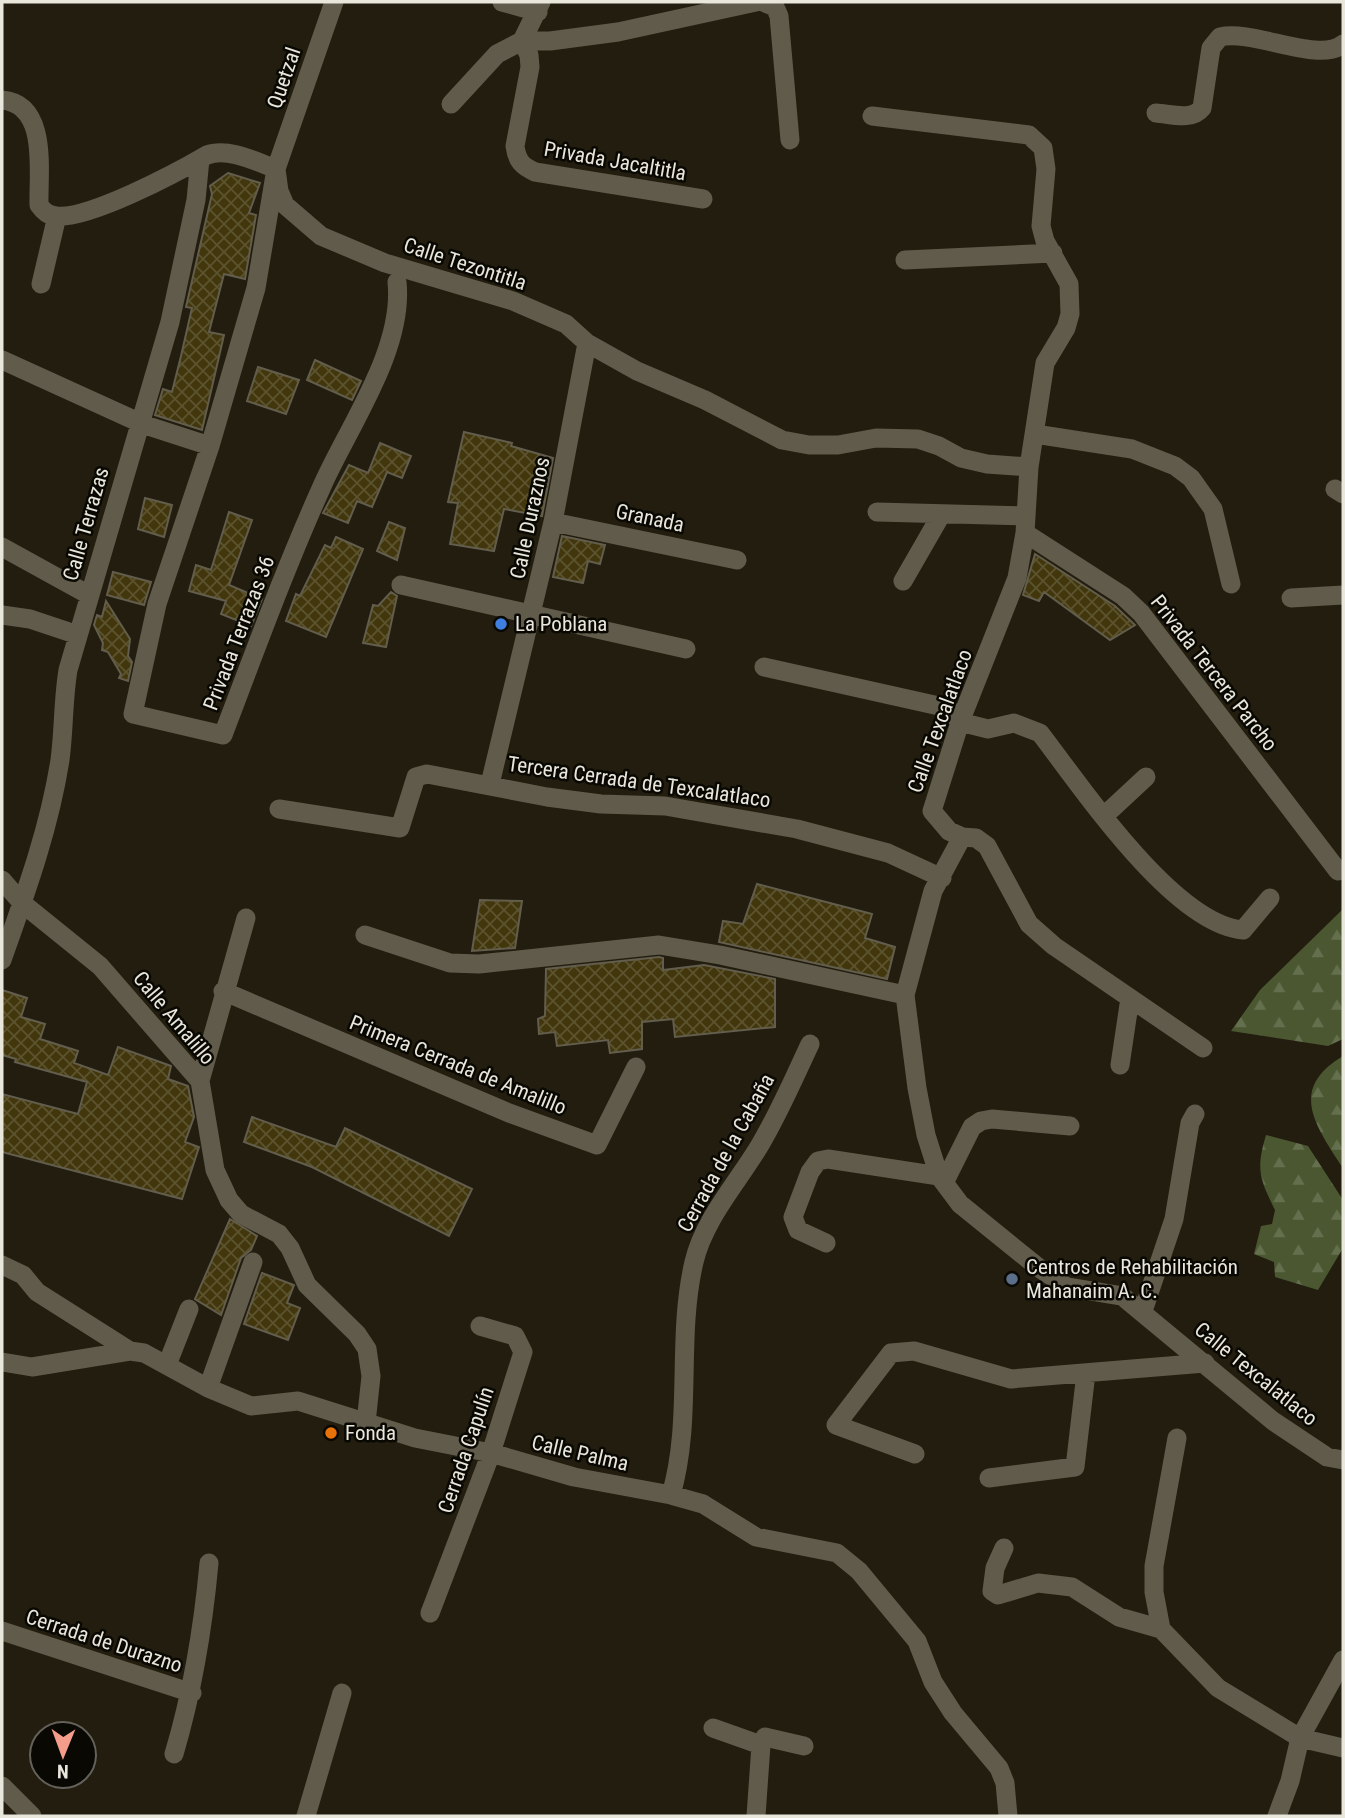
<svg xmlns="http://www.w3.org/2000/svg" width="1345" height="1818" font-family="'Roboto Condensed',sans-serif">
<defs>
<pattern id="forest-firs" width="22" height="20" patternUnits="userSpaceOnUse" patternTransform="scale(1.75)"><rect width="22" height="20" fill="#4a5731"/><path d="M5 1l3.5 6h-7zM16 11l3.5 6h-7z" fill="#646f4e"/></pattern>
<pattern id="building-cross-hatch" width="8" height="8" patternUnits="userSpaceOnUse" patternTransform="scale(1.75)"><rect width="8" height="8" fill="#41360c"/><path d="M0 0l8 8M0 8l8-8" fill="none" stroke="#5c532f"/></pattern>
</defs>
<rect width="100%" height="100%" fill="#221d0e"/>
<!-- forest -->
<path fill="url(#forest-firs)" d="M1343,909V1039L1328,1046L1231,1031L1260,990Z
M1343,1056V1168C1315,1125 1288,1089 1343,1056Z
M1266,1135L1308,1146L1343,1200V1248L1318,1290L1275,1277L1274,1262L1254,1254L1261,1226L1272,1224L1275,1210C1259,1178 1256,1169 1266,1135Z"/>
<!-- building -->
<path fill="url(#building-cross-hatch)" stroke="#625d4c" stroke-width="2" d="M228,173L260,183L249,213L256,215L245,279L224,274L209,332L224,335L202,430L155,415L163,389L172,392L181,356L192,308L186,307L212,194L210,186Z
M315,360L361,381L352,400L307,380Z
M258,367L299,380L286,414L247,401Z
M464,432L512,443L511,446L553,458L542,516L504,509L494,551L450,544L458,503L448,502Z
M380,443L411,456L402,478L387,472L372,507L357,501L348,523L323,513L349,465L368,473Z
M145,498L172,505L164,537L138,529Z
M229,512L252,520L229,585L262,599L251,626L221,614L226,601L189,591L196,565L211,570Z
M389,522L405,528L397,560L377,551Z
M562,536L605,545L600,564L588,561L583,583L553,577Z
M336,537L363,549L326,637L286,621L296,594L300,596L325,545L331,548Z
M1035,554L1115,606L1135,625L1110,640L1044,592L1039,601L1023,595Z
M113,572L151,582L144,605L107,595Z
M391,592L397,596L386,647L363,643L373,605L378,606Z
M106,601L130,639L128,656L132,662L128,681L119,678L121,674L108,652L102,650L103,643L94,625L97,615L102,617Z
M757,884L872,914L865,938L895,947L887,979L719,942L723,921L743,924Z
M480,900L522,901L515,948L472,951Z
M659,957L663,958V970L704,965L775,979V1027L675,1037L673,1019L642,1022V1049L610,1053L608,1040L557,1046L555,1032L539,1034L538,1019L545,1016L546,969Z
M2,990L27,998L21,1017L45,1024L40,1039L78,1051L74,1063L108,1075L118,1047L171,1066L168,1079L188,1086L194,1117L185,1142L199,1147L182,1199L2,1152V1094L78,1114L87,1082L15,1062L16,1059L2,1055Z
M252,1117L336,1147L345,1128L472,1189L449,1236L312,1167L244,1142Z
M230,1219L257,1236L251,1250L241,1258L221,1315L195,1299Z
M262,1273L294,1285L287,1303L300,1308L288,1340L244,1324Z"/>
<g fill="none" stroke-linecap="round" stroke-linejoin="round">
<!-- minor -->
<path stroke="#605b4a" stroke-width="19" d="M334,2L276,169L256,288L210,446L157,604L133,714L223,735C255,651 286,566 323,484C350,424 404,349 397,282
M502,2L538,12
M763,2L775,7L779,16L790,140
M522,41L529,55L530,67L515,146C517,161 522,166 535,172L703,199
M522,41L541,2
M2,100C49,104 38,173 39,205C44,212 48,215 56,216C88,220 178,172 207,155C228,147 257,162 276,169L279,191L285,205L321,236L385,263L513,301L566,324L587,343L637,371L705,400L782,440L809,445H838L876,438L918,439L939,446L961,458L987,464L1029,467
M451,104L497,54L522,41H550L618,32L756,2
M1156,113C1171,114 1192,121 1202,108L1211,48L1220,37C1253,29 1319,64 1343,44
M872,116L1029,135L1043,148L1046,169L1041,226L1045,241L1069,284L1070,314L1066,328L1045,363L1029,467L1025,533L1017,578L960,722L932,811L949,831L962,837L933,891L905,995L917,1088L926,1135L939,1176L960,1204L1039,1268L1067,1287L1122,1296L1273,1421L1327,1457L1343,1460
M905,260L1053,253
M41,284L57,216
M2,360L145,425L210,446
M1035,434L1132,449L1175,466L1191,478L1213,509L1231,584
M1335,489L1343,494
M877,512L1024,516
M553,522L737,560
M1025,533L1123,596L1141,613L1338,871
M2,547L89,595
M903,581L941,515
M401,585L686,649
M1291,598L1343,595
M2,615L30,619L78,635
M764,667L948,708L960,722L988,729L1014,723L1040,733C1081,786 1173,924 1243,930L1270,898
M490,784L553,522L587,343
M279,809L400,828L416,777L427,774L547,797L601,804L665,806L797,829L888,853L942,878
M1104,816L1146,777
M962,837L976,838L987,846L1029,924L1054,946L1203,1048
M2,880L22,903L100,966L200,1081L215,1170L229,1200L241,1214L279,1234L290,1248L307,1285L357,1334L367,1349L371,1376L366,1423
M365,935L450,963L479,964L659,945L720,955L905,995
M2,960C25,895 49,830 60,760C64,730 63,700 68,670L170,322L196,200L200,159
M223,991L509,1113L597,1145L636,1067
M1120,1065L1130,998
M200,1081L246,918
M944,1183L972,1127L981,1121L992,1119L1070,1126
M826,1243L798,1230L793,1217L810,1172L818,1161L828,1159L939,1176
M2,1265L23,1275L37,1292L130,1351
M1143,1311L1174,1219L1190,1123L1195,1114
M2,1362L32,1367L130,1351L144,1353L208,1388L251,1406L298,1401L415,1438L491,1453L574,1477L671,1495L703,1504L756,1537L837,1553L859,1571L917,1641L933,1682L953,1713L999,1768L1005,1783L1008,1816
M167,1365L189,1309
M208,1388L253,1262
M915,1454L836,1425L891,1353L914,1351L1011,1379L1205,1363
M989,1478L1075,1467L1086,1373
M671,1495C693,1419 676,1339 694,1262C704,1219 738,1182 760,1145C779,1113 794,1078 810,1044
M1004,1548L995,1568L992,1591L998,1595L1038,1583L1072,1587L1119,1617L1161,1629L1218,1688L1300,1738L1343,1748
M430,1613L491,1453L523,1352L515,1336L480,1326
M1161,1629L1154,1592V1566L1177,1438
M2,1631L192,1693
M713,1728L761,1745
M174,1754C193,1690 203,1629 209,1563
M2,1786L32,1816
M306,1816L342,1693
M756,1816L761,1745L765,1737L804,1746
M1277,1816L1290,1781L1300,1738L1343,1660"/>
</g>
<!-- markers -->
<circle fill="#3f7fe0" stroke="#090803" stroke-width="2.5" cx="501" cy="624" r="7"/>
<circle fill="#5c6f8a" stroke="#090803" stroke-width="2.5" cx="1012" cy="1279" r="7"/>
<circle fill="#e8710a" stroke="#090803" stroke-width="2.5" cx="331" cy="1433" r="7"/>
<g text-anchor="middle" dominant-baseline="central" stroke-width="5" stroke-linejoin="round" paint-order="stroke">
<!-- street labels -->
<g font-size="21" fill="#e9e6dc" stroke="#090803">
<text transform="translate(284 78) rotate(-71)">Quetzal</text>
<text transform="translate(615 161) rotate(10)">Privada Jacaltitla</text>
<text transform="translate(465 264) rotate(18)">Calle Tezontitla</text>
<text transform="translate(530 518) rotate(-78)">Calle Duraznos</text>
<text transform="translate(650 518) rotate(12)">Granada</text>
<text transform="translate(86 524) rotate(-74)">Calle Terrazas</text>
<text transform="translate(239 633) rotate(-69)">Privada Terrazas 36</text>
<text transform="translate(1214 673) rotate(52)">Privada Tercera Parcho</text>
<text transform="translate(940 721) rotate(-70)">Calle Texcalatlaco</text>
<text transform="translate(639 782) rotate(8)">Tercera Cerrada de Texcalatlaco</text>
<text transform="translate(174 1018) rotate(50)">Calle Amalillo</text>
<text transform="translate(458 1065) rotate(22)">Primera Cerrada de Amalillo</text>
<text transform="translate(726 1153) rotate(-61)">Cerrada de la Cabaña</text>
<text transform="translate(1256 1374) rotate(39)">Calle Texcalatlaco</text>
<text transform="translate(466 1450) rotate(-71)">Cerrada Capulín</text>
<text transform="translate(580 1453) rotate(13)">Calle Palma</text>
<text transform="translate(104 1641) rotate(18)">Cerrada de Durazno</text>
</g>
<!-- poi labels -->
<g font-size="21" fill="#e9e6dc" stroke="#090803" text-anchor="start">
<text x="515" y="624">La Poblana</text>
<text x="1026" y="1267">Centros de Rehabilitación<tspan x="1026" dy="24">Mahanaim A. C.</tspan></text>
<text x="345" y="1433">Fonda</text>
</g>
</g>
<!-- border -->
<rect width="1345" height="1818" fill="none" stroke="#e9e6dc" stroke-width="7"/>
<!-- north arrow -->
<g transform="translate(63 1755) rotate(181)"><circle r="33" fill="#090803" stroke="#63615a" stroke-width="2"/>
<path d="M0-5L12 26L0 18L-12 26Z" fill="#f49d8b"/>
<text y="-10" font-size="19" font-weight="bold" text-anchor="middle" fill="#e9e6dc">N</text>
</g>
</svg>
